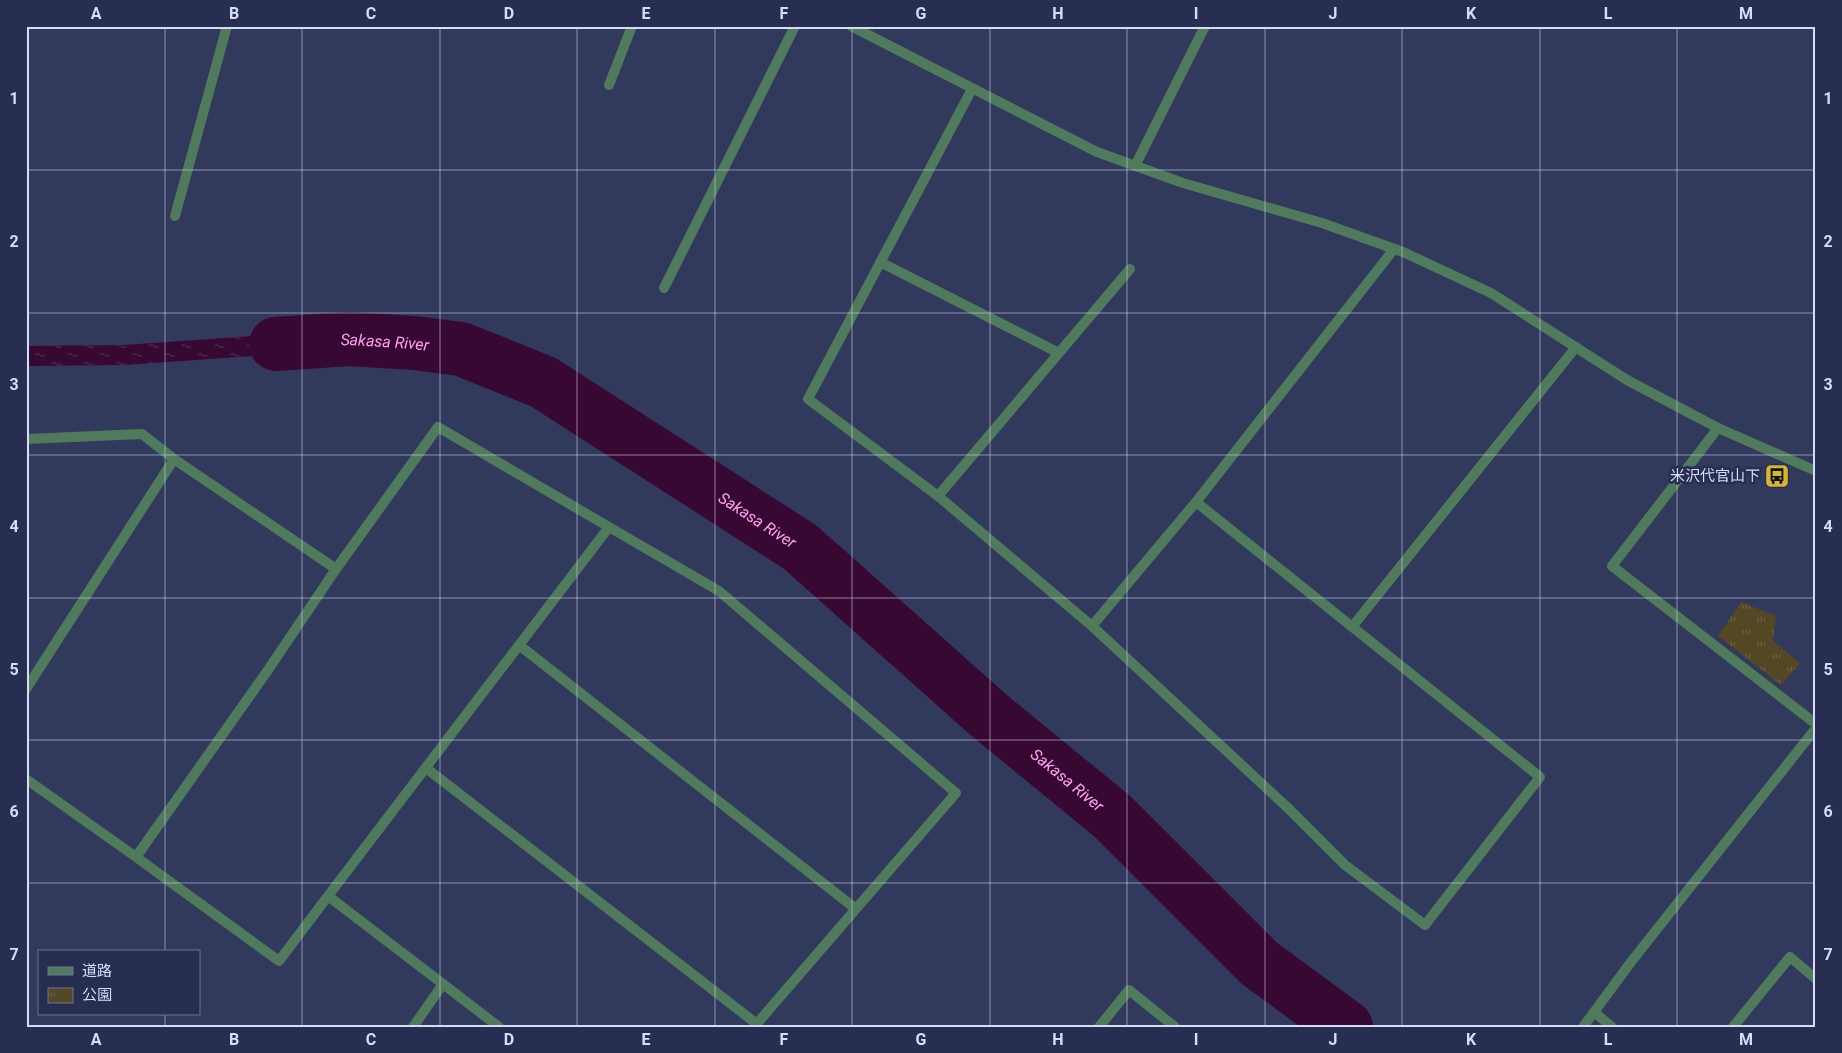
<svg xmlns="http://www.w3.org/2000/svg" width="1842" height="1053" font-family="Roboto,'Noto Sans JP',sans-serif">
<defs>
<pattern id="park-tufts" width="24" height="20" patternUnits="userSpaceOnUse" patternTransform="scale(1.25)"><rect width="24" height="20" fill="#534823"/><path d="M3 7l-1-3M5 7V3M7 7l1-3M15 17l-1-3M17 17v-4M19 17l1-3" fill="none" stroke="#6b6244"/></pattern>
<pattern id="water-ripples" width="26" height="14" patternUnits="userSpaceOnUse" patternTransform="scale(1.25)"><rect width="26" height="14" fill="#370932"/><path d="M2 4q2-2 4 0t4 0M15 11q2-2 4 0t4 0" fill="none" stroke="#532c50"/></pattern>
</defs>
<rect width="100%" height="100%" fill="#31395d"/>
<!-- park -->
<path fill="url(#park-tufts)" d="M1741,602L1776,616L1773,641L1800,663L1781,685L1718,636Z"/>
<!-- water -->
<path fill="url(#water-ripples)" d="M350,329L349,349L125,365L26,366V346L124,345Z"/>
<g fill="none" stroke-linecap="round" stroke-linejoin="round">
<!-- river -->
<path stroke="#370932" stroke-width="54" id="s1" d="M276,344L349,339L414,343L461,349L543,382L800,547L991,717L1112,816L1259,963L1346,1027"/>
<!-- service -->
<path stroke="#4f7b5c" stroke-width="10" d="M609,85L632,26
M664,288L795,26
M1718,428L1612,566L1816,724"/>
<!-- minor -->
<path stroke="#4f7b5c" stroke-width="10" d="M972,89L808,399L938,496L1092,626L1289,809L1345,865L1425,925L1540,777L1196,502L1092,626
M1135,166L1205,26
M175,216L227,26
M880,262L1059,353
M26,439L142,434L174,459
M938,496L1130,269
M1196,502L1394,249
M336,569L438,427L609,527
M1352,627L1576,347
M519,645L856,909
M26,689L174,459L336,569L268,670L136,857L26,779
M426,768L757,1024
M136,857L279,961L328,896
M443,984L499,1027
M1594,1012L1612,1027
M413,1027L443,984L328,896L609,527L719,591L956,793L754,1027
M1099,1027L1129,990L1175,1027
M1583,1027L1631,962L1816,728
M1733,1027L1790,957L1816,979"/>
<!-- tertiary -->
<path stroke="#4f7b5c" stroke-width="10" d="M851,26L1097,152L1183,183L1322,223L1403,252L1491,293L1627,380L1718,428L1816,471"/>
</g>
<!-- grid -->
<path fill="none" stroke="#d7ddf4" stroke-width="1" stroke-opacity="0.55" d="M165,26V952M302,26V1027M440,26V1027M577,26V1027M715,26V1027M852,26V1027M990,26V1027M1127,26V1027M1265,26V1027M1402,26V1027M1540,26V1027M1677,26V1027M26,170H1816M26,313H1816M26,455H1816M26,598H1816M26,740H1816M26,883H1816M165,1014V1027"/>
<!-- icons -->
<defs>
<symbol id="bus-square" viewBox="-11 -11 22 22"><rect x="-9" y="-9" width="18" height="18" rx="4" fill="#d7b434" stroke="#272e51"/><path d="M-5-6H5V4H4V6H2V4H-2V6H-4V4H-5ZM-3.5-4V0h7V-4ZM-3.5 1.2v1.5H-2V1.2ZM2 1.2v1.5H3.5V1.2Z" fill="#111"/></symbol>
</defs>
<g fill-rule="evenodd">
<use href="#bus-square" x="1763" y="462" width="28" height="28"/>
</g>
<g text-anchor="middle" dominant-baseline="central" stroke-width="5" stroke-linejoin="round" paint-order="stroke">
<!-- poi labels -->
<g font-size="15" fill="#d7ddf4" stroke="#272e51" text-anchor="end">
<text x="1760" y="476">米沢代官山下</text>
</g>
<!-- water labels -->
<g font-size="16" font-style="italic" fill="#fea1ef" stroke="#272e51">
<text stroke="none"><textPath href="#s1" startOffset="109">Sakasa River</textPath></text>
<text stroke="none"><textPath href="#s1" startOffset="529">Sakasa River</textPath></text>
<text stroke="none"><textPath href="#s1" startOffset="934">Sakasa River</textPath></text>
</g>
</g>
<!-- border -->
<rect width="1842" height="1053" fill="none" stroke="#272e51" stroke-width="55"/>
<!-- legend -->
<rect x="38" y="950" width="162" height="65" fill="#272e51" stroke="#6d7492"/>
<rect x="48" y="967" width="25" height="8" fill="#4f7b5c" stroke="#6d7492"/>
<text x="82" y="976" font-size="15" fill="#d7ddf4">道路</text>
<rect x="48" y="988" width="25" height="15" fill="url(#park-tufts)" stroke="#6d7492"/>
<text x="82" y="1000" font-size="15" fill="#d7ddf4">公園</text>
<rect x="28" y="28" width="1786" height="998" fill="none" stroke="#d7ddf4" stroke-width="2"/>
<g font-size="16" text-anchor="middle" font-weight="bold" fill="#d7ddf4">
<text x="96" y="19">A</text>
<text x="234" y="19">B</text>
<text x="371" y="19">C</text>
<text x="509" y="19">D</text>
<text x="646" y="19">E</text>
<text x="784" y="19">F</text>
<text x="921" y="19">G</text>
<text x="1058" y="19">H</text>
<text x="1196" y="19">I</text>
<text x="1333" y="19">J</text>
<text x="1471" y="19">K</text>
<text x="1608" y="19">L</text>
<text x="1746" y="19">M</text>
<text x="14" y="104">1</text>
<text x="1828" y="104">1</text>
<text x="14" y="247">2</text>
<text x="1828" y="247">2</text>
<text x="14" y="390">3</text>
<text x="1828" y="390">3</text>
<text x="14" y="532">4</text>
<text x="1828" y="532">4</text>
<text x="14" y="675">5</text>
<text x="1828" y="675">5</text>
<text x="14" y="817">6</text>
<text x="1828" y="817">6</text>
<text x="14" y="960">7</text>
<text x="1828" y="960">7</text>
<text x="96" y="1045">A</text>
<text x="234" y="1045">B</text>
<text x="371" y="1045">C</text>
<text x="509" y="1045">D</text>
<text x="646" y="1045">E</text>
<text x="784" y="1045">F</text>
<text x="921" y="1045">G</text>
<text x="1058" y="1045">H</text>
<text x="1196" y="1045">I</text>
<text x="1333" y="1045">J</text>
<text x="1471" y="1045">K</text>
<text x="1608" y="1045">L</text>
<text x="1746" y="1045">M</text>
</g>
</svg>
